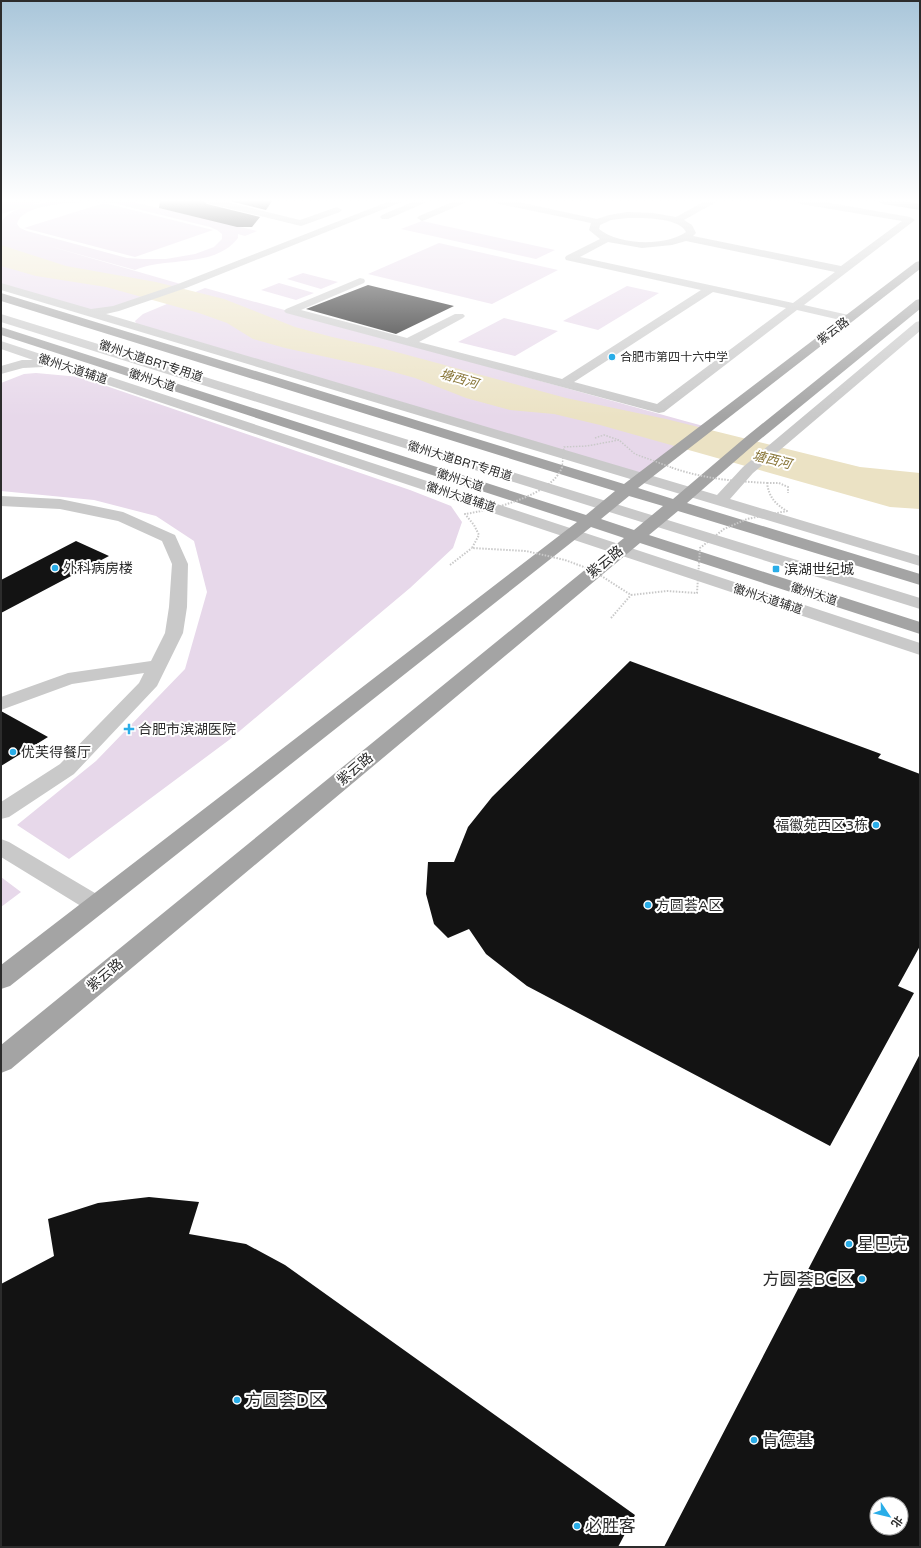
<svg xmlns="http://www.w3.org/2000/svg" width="921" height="1548" font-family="'Varela Round','Noto Sans SC',sans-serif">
<rect width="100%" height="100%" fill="#fff"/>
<!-- green -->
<path fill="#e7d8ea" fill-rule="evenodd" d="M1,201H44L1,214Z
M129,201L257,231L245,236L238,234V238C214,269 167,256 135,270L42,244L184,285L115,309L90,313L1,286V224C11,194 103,201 129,201ZM87,202L113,203L210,227L217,230L222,234V239L214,247L195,254L166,259H143L127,258L27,231L20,228L17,224C21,204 71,203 87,202Z
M104,203L213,230L135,257L24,228Z
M422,221L555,250L536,259L401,229Z
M439,243L558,270L492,304L368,274Z
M303,273L338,282L321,289L287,279Z
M279,283L314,293L296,300L261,290Z
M627,286L659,293L598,330L563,321Z
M205,288L685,421L707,427L642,478L138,327L135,321L143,314Z
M504,318L558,331L515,356L458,342Z
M36,373L80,377L410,490L451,506L462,522L453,548L410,588L229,740L69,859L17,825L96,761L185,669L207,592L194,541L156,516L94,500L1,491V383L24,374Z
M1,877L21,892L1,907Z"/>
<!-- water -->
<path fill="#ebe2c4" d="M1,245L66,266L156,282L224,299L295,327L332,337L378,347L566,398L666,419L860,467L920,473V509L890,507L600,425L554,414L510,410L466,398L415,378L386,370L285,348L253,339L227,323L199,313L106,287L36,276L1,266Z"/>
<!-- building -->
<path fill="#131313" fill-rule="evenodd" d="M160,201H204L207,204L260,217L252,227H237L159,208Z
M230,201H272L266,210Z
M368,285L454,306L396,334L306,309Z
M76,541L109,556L1,613V580Z
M630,661L881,754L878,758L920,774V946L898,986L914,993L830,1146L527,986L486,954L469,929L448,938L434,924L426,894L428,862H454L468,827L492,797Z
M1,711L48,737L1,766Z
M920,1054V1547H664ZM877,1504H901V1528H877Z
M149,1197L199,1202L189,1234L246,1244L285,1265L635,1515L618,1547H1V1284L54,1256L48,1219L98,1203Z"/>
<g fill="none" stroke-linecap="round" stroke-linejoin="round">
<!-- path-far1 -->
<path stroke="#c9c9c9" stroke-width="1.5" stroke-dasharray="1.5 1.5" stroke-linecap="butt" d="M595,438L604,435L619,440"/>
<!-- path -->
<path stroke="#c9c9c9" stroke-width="2" stroke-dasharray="1.5 1.5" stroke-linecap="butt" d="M767,483H779L788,487V493
M450,565L472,548
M611,618L631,595"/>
<!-- minor -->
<path fill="#c9c9c9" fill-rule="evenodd" d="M205,201H223L300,220L337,207L342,210L340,212L301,226L207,203Z
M390,201H404L186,288L119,311L106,314L717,495L743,467L916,322L920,321V331L753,473L730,499L920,556V566L1,290V283L91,309L113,306L178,284Z
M415,201H429L388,219H382L380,217L382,215Z
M455,201H469L425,220L422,221L417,218L419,216Z
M494,201H514L597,219L609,215L627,212L653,213L676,217L705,201H718L684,220L692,225L696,233L693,236L841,266L902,221L801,204L796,201H819L910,217L915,220L804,305L853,316L855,318L853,320L849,322L797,310L664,412L659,413L286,313L284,311L286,309L360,278L364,279L365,281L364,283L301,310L407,338L455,314H463L465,316L463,318L419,342L562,379L701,290L566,260L565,258L566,256L600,239L589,230L591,223L499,204ZM627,218C641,218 679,217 686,232C665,247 618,245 599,229L600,225L611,220ZM686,241L835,272L793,303L580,257L608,242L642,248L672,245ZM713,292L786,308L657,404L574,382Z
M1,314L920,598V609L1,322Z
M1,341L920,643V655L48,365L43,367L23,368L1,374V366L22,360H33L1,349Z
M1,496L60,499L123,512L175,535L188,564L187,607L183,633L157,686L74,774L9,817L1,819V802L60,764L139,683L144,673L72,684L1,710V697L68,673L151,661L165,633L169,607L172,564L162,541L118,521L60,509L1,506Z
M1,839L9,842L105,899L109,905L105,911L97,914L89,911L1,857Z"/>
<!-- major -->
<path fill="#a4a4a4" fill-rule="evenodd" d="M878,201H903L920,204V210L883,204Z
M920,261V269L638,488L673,499L747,436L916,300L920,299V309L757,442L687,503L920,574V585L678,511L649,535L920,622V634L640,543L11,1069L1,1073V1045L624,538L591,527L10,986L1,989V965L577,522L1,335V327L586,515L615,491L1,301V293L624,484L916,262ZM629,496L663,506L634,530L601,519Z"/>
<!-- path-bridge-far1 -->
<path stroke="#c9c9c9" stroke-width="1.5" stroke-dasharray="1.5 1.5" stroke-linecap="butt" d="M562,468L564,447L587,446L619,440L635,454L673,468"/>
<!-- path-bridge -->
<path stroke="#c9c9c9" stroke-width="2" stroke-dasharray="1.5 1.5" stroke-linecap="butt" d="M562,467C553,495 491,510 465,514L474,525L479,535L472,548L526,551L565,560L592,570L631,595L667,591L697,593L700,548L724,529L747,519L787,511C775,504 769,497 767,483C732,481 704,479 670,467"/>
</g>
<!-- sky -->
<linearGradient id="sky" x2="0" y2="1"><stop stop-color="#a9c6da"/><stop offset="0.48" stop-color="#fff"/><stop offset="1" stop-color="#fff" stop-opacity="0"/></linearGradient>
<rect width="921" height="418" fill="url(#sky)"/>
<!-- markers -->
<g fill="#29ade8" stroke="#fff" stroke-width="1.5">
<circle cx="612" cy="357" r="4"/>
<circle cx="55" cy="568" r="4"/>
<rect x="772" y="565" width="8" height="8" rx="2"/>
<path d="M127 723h4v4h4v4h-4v4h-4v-4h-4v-4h4z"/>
<circle cx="13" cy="752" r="4"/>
<circle cx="876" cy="825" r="4"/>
<circle cx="648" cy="905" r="4"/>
<circle cx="849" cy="1244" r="4"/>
<circle cx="862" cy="1279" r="4"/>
<circle cx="237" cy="1400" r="4"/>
<circle cx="754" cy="1440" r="4"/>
<circle cx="577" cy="1526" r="4"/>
</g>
<g text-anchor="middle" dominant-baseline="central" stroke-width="4" stroke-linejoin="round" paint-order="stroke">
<!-- far-street labels -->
<g font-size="12" fill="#2c2c2c" stroke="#fff">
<text transform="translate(833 331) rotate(-37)">紫云路</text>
<text transform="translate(151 361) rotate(18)">徽州大道BRT专用道</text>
<text transform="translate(73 369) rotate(18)">徽州大道辅道</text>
<text transform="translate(152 380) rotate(18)">徽州大道</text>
<text transform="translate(460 461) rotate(17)">徽州大道BRT专用道</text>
<text transform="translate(460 480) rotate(18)">徽州大道</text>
<text transform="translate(461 497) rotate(18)">徽州大道辅道</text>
<text transform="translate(814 594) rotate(18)">徽州大道</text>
<text transform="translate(768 599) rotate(18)">徽州大道辅道</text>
</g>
<!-- far-poi labels -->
<g font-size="12" fill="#2c2c2c" stroke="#fff" text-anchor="start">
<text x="620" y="357">合肥市第四十六中学</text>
</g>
<!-- far-water labels -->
<g font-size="13" font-style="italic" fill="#887537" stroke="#fff">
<text transform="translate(459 379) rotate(16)">塘西河</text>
<text transform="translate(772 460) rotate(14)">塘西河</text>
</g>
<!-- street labels -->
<g font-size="14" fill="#2c2c2c" stroke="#fff">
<text transform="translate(605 562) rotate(-39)">紫云路</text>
<text transform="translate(355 769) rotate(-40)">紫云路</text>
<text transform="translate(105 975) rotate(-40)">紫云路</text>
</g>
<!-- poi labels -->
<g font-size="14" fill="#2c2c2c" stroke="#fff" text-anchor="start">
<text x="63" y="568">外科病房楼</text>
<text x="784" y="569">滨湖世纪城</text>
<text x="138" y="729">合肥市滨湖医院</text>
<text x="21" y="752">优芙得餐厅</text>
<text x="868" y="825" text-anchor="end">福徽苑西区3栋</text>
<text x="656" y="905">方圆荟A区</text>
</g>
<!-- near-poi labels -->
<g font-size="17" fill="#2c2c2c" stroke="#fff" text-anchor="start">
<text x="857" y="1244">星巴克</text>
<text x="854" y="1279" text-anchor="end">方圆荟BC区</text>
<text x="245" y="1400">方圆荟D区</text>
<text x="762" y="1440">肯德基</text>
<text x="585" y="1526">必胜客</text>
</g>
</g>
<!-- border -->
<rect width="921" height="1548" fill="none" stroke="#2c2c2c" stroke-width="4"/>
<!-- north arrow -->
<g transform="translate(889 1516) rotate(125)"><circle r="19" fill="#ffffff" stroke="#ababab"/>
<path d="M0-3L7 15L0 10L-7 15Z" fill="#29ade8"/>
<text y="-6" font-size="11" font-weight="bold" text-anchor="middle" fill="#2c2c2c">北</text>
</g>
</svg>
